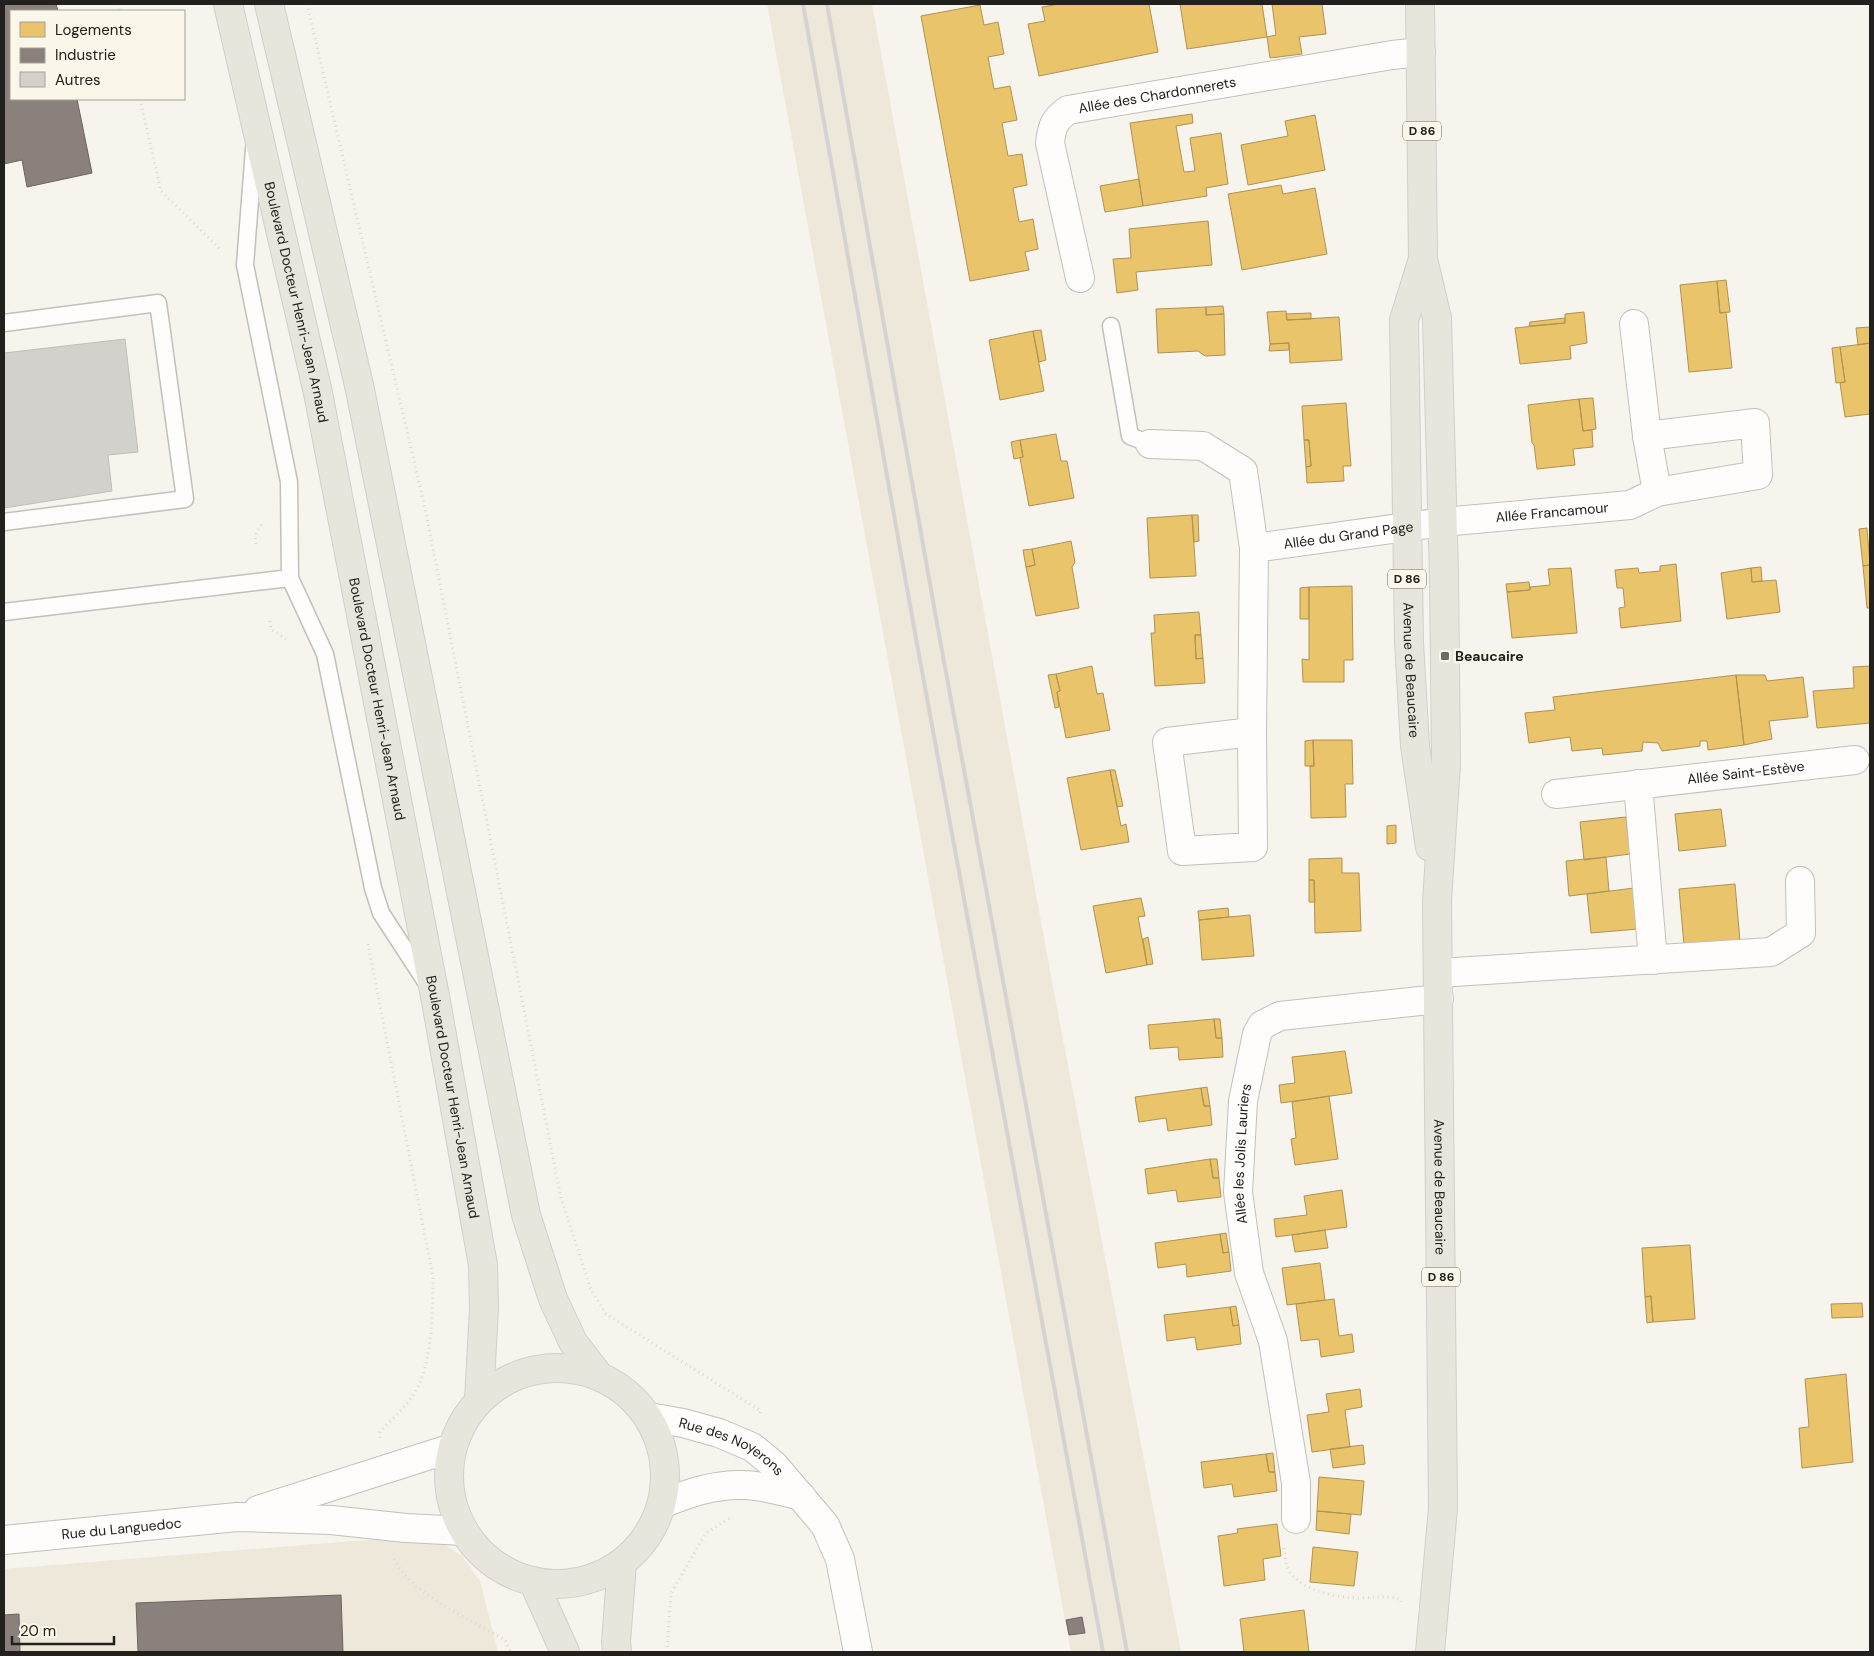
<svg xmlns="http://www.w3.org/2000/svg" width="1874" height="1656" font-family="'DM Sans',sans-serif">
<rect width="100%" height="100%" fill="#f6f4ed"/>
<!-- built -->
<path fill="#ede8da" d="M767,4H872L1056,1003L1181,1652H1071Z
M429,1535L462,1556L480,1581L498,1652H4V1569Z"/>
<!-- homes -->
<path fill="#e9c46a" stroke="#ae9353" d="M1059,4H1149L1158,52L1039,76L1028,24L1045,21L1042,7Z
M1180,4H1262L1267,37L1187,49Z
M1272,4H1322L1326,34L1299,37L1302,54L1270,58L1267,37L1276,35Z
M980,5L984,25L998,22L1004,54L988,57L994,89L1010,86L1017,120L1002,123L1008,156L1022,154L1027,185L1013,188L1019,222L1033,219L1038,249L1025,252L1029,270L970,281L921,16Z
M1192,114L1193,123L1176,126L1184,172L1195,171L1190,138L1221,133L1228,184L1206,188L1207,196L1143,206L1130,123Z
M1315,115L1325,170L1248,185L1241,145L1288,136L1285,121Z
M1139,179L1143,206L1105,212L1100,186Z
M1281,185L1283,194L1315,188L1327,254L1242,270L1228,194Z
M1208,221L1212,265L1136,272L1138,290L1117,293L1113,259L1131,258L1129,229Z
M1726,280L1730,312L1720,313L1717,281Z
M1717,281L1720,313L1726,312L1732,368L1689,372L1680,285Z
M1223,306L1224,314L1206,315V307Z
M1206,307V315L1224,314L1225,355L1205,356L1198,351L1158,353L1156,309Z
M1286,311L1287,320L1339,317L1342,360L1290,363L1289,343L1270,344L1267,312Z
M1584,312L1587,343L1570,346L1571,359L1520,364L1515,328L1565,323V314Z
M1311,313V319L1287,320L1286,314Z
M1565,318V323L1529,326L1530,322Z
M1870,327V343L1858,345L1856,328Z
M1041,330L1046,360L1039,362L1033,331Z
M1033,331L1044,391L1000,400L989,340Z
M1289,343V350L1269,351L1270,344Z
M1870,343V414L1845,417L1840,383L1845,382L1840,347Z
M1840,347L1845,382L1836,383L1832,348Z
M1593,398L1596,429L1583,431L1579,399Z
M1579,399L1583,431L1592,430L1593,447L1573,449L1575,465L1537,469L1534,445L1532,443L1528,405Z
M1346,403L1351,466H1343L1344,481L1307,483L1306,467L1311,466L1309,440H1304L1302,406Z
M1056,434L1061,461H1067L1074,498L1029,506L1020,458L1023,457L1020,440Z
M1020,440L1023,457L1014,459L1011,442Z
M1304,440H1309L1311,466L1306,467Z
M1192,515L1196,576L1150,578L1147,518Z
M1192,515H1198L1199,541L1194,542Z
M1867,528L1870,565L1863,566L1859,529Z
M1071,541L1075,562L1072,567L1079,608L1036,616L1026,567L1035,565L1032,549Z
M1032,549L1035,565L1026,567L1023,550Z
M1676,564L1681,621L1621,628L1619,608L1625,607L1623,588H1617L1615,570L1638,568L1639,573L1660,571V566Z
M1870,565V608H1867L1863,566Z
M1761,567L1762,581L1752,582L1751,568Z
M1571,568L1577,633L1512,638L1507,592L1530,590V587L1550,585L1548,569Z
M1751,568L1752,582L1776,580L1780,612L1727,619L1721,573Z
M1529,582L1530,590L1507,592L1506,584Z
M1352,586L1353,660H1344V682H1303L1302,659L1309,660V587Z
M1309,587V619H1300V588Z
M1199,612L1201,635H1195L1196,659L1203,658L1205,683L1155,686L1151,633H1155L1154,615Z
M1195,635H1201L1203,658L1196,659Z
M1092,666L1097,694L1103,693L1110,730L1066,738L1057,692L1060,691L1056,674Z
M1870,666V723L1817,728L1813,691L1854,688L1853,667Z
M1056,674L1060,691L1057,692L1059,707L1055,708L1048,675Z
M1736,675H1765L1767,681L1803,677L1808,717L1769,721L1772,739L1744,745Z
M1736,675L1744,745L1708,750L1707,741H1700V746L1662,751L1658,743L1643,742L1642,751L1603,755L1602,748L1572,751L1570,737L1529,743L1525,713L1555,710L1553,697Z
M1313,740L1314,766H1305V741Z
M1313,740H1352L1353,784H1345L1346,817L1311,818L1310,766H1314Z
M1110,770H1115L1123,806L1117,807Z
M1110,770L1121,826L1126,824L1129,842L1081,850L1067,778Z
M1721,809L1726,846L1679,851L1675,814Z
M1626,817L1630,854L1584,860L1580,822Z
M1396,825V843L1387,844V826Z
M1606,857L1609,891L1569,896L1566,861Z
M1342,858V873H1359L1361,931L1315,933L1314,880H1309V859Z
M1309,880H1314L1315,902H1309Z
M1735,884L1740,941L1684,945L1679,889Z
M1634,888L1638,929L1591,933L1587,894Z
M1141,898L1145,916L1138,917L1147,965L1106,973L1093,906Z
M1228,908L1229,917L1199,920L1198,911Z
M1250,915L1254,956L1202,960L1199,920Z
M1148,937L1153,964L1147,965L1143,939Z
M1214,1019L1216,1038H1222L1223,1057L1179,1060L1178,1047L1150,1049L1148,1025Z
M1214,1019H1220L1222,1038H1216Z
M1345,1051L1352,1093L1281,1103L1279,1085L1295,1083L1292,1057Z
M1207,1087L1210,1106H1204L1201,1088Z
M1201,1088L1204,1106H1210L1212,1125L1168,1131L1166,1118L1139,1122L1135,1097Z
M1329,1096L1338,1159L1295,1165L1291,1139L1296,1138L1292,1102Z
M1210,1159H1217L1219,1178H1213Z
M1210,1159L1213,1178H1219L1221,1197L1178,1202L1176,1190L1148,1194L1145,1169Z
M1342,1190L1347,1227L1276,1237L1274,1219L1307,1215L1304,1196Z
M1325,1230L1328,1248L1295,1252L1292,1235Z
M1226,1233L1229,1252L1223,1253L1220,1234Z
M1220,1234L1223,1253L1229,1252L1231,1271L1187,1277L1186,1264L1158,1268L1155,1243Z
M1690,1245L1695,1319L1653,1322L1651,1296L1645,1297L1642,1248Z
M1320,1263L1325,1300L1287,1305L1282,1268Z
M1651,1296L1653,1322L1647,1323L1645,1297Z
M1334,1299L1339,1336L1352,1334L1354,1352L1321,1357L1319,1339L1301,1341L1296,1304Z
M1862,1303L1863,1317L1832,1318L1831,1304Z
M1236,1306L1239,1325L1233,1326L1230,1307Z
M1230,1307L1233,1326L1239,1325L1241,1344L1197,1350L1195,1337L1167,1341L1164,1315Z
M1846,1374L1853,1462L1802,1468L1799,1428L1809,1427L1805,1379Z
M1360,1389L1362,1407L1345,1410L1350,1447L1312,1452L1307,1415L1329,1412L1326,1394Z
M1363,1445L1365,1464L1333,1468L1330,1449Z
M1273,1453L1275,1472H1269L1266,1454Z
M1266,1454L1269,1472H1275L1277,1491L1234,1497L1232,1484L1204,1488L1201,1462Z
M1319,1477L1364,1481L1361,1515L1317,1511Z
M1317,1511L1351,1514L1349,1534L1316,1530Z
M1277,1524L1281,1556L1263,1559L1265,1580L1224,1586L1218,1536L1238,1533L1237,1529Z
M1313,1547L1358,1552L1354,1586L1310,1582Z
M1304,1610L1309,1652H1244L1240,1619Z"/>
<!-- industry -->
<path fill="#8a817c" stroke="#6b6460" d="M4,4H56L58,11H11V99H77L92,173L27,187L22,160L4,164Z
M341,1595L343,1652H138L136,1603Z
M19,1614L20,1652H4V1615Z
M1082,1617L1085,1633L1069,1635L1066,1620Z"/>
<!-- building -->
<path fill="#d3d1cc" stroke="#c0beb8" d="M125,339L138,452L108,455L112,491L4,508V353Z"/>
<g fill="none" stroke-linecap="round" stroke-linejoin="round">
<defs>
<path id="service" d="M254,149L245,265L289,482L290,578L325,654L373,888L381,913L426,982
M4,323L158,303L185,499L4,522
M1111,326L1130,436L1150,444
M4,612L290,578"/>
<g id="minor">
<path id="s1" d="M1080,278L1050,143C1052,126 1054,120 1068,110L1392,55L1421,52"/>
<path d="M1634,324L1647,436L1657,492"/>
<path d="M1150,444L1203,446L1243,471L1254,548"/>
<path id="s2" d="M1252,732L1253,847L1182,851L1167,742L1252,732L1254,548L1443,522L1630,505L1657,492L1758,475L1755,423L1647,436"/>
<path d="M1638,784L1653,960"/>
<path id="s3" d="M1556,794L1855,760"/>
<path d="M1438,973L1771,952L1801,933L1800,881"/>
<path id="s4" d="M649,1417L683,1423L719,1433L752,1447L774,1465L825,1525L840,1559L858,1652"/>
<path d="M662,1504C689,1493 714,1484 744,1485C763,1485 783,1492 801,1496"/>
<path d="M258,1510L452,1448"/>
<path id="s5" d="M1296,1519V1483L1273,1341L1249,1273L1238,1192L1243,1101L1257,1034L1262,1025L1280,1016L1439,999"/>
<path id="s6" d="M4,1540L237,1517L331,1520L406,1528L464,1531"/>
</g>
<g id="primary">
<path id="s7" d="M228,4L318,393L435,996L483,1265L484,1308L479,1400"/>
<path d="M269,4L359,385L526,1215L553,1299L573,1342L599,1376"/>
<path id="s8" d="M1420,4L1423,259L1437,318L1444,574L1446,764L1437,901L1443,1508L1430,1652"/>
<path id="s9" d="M1423,259L1404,320L1409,642L1415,746L1430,847"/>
<circle cx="557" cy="1476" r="108"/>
<path d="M533,1581L565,1652"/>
<path d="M617,1652L616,1642L622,1563"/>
</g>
</defs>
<!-- service casing -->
<use href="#service" stroke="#c2c0bb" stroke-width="19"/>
<!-- minor casing -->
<use href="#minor" stroke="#c2c0bb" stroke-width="30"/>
<!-- primary casing -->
<use href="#primary" stroke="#d0cfcb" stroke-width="30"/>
<!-- path -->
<path stroke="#d9d8d6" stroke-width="3" stroke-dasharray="1 4" stroke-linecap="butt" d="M118,4L120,11
M307,4L425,508L561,1198L591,1290L606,1314L761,1411L759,1416
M140,99L161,191L220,249
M256,544L255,536L262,523
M270,621L271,629L289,641
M368,944L433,1277C433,1307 432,1352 421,1380C414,1400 394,1417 380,1432V1439
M1284,1548C1285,1554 1285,1561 1287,1567C1296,1590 1338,1598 1359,1598C1374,1598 1387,1594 1401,1600V1602
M394,1559C411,1595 471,1619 505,1640L511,1652
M667,1652L671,1593L706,1533L730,1518"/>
<!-- service -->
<use href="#service" stroke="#fefdfc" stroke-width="16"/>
<!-- minor -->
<use href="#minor" stroke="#fefdfc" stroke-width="28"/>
<!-- primary -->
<use href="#primary" stroke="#e8e5dc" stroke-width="28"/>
<!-- rail -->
<path stroke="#d4d3d1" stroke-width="4" d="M803,4L917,644L1103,1652
M827,4L940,640L1127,1652"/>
</g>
<!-- markers -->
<rect fill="#6d6b66" stroke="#faf6e9" stroke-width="2" x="1440" y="651" width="10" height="10" rx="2.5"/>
<g text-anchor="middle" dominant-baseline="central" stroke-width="5" stroke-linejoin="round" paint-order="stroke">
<!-- shield labels -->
<g fill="#faf6e9" stroke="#64615a" stroke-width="1">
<rect x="1403" y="121.5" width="38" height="19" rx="4"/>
<rect x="1388" y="569.5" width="38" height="19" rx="4"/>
<rect x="1422" y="1267.5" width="38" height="19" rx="4"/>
</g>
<g font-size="12" font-weight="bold" fill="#23211d">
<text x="1422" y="131">D 86</text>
<text x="1407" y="579">D 86</text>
<text x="1441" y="1277">D 86</text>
</g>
<!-- street labels -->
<g font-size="14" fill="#23211d" stroke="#faf6e9">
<text stroke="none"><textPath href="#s1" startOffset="268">Allée des Chardonnerets</textPath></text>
<text stroke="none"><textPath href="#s7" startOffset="306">Boulevard Docteur Henri-Jean Arnaud</textPath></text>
<text stroke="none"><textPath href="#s2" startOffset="866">Allée Francamour</textPath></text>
<text stroke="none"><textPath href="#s2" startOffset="661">Allée du Grand Page</textPath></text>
<text stroke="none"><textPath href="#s9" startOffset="414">Avenue de Beaucaire</textPath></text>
<text stroke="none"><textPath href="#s7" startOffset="711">Boulevard Docteur Henri-Jean Arnaud</textPath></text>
<text stroke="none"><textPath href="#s3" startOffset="191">Allée Saint-Estève</textPath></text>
<text stroke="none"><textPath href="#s7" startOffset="1116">Boulevard Docteur Henri-Jean Arnaud</textPath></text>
<text stroke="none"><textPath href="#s5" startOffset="372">Allée les Jolis Lauriers</textPath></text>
<text stroke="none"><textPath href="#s8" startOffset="1185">Avenue de Beaucaire</textPath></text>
<text stroke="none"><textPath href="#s4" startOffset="89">Rue des Noyerons</textPath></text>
<text stroke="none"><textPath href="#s6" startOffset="118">Rue du Languedoc</textPath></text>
</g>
<!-- poi labels -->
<g font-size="14" font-weight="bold" fill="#23211d" stroke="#faf6e9" text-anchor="start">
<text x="1455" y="656">Beaucaire</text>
</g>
</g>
<!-- border -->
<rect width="1874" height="1656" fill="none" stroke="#23211d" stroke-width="10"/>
<!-- legend -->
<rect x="10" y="10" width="175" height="90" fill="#faf6e9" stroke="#a4a197"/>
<rect x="20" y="22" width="25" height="15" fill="#e9c46a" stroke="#a4a197"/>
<text x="55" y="35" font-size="15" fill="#23211d">Logements</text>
<rect x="20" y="48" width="25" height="15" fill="#8a817c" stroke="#a4a197"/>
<text x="55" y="60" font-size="15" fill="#23211d">Industrie</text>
<rect x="20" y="72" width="25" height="15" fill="#d3d1cc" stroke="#a4a197"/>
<text x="55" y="85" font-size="15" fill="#23211d">Autres</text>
<!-- scale -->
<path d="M12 1636v8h102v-8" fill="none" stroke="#23211d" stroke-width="2.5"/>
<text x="20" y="1636" font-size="15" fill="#23211d" stroke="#faf6e9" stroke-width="4" paint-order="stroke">20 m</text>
</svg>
